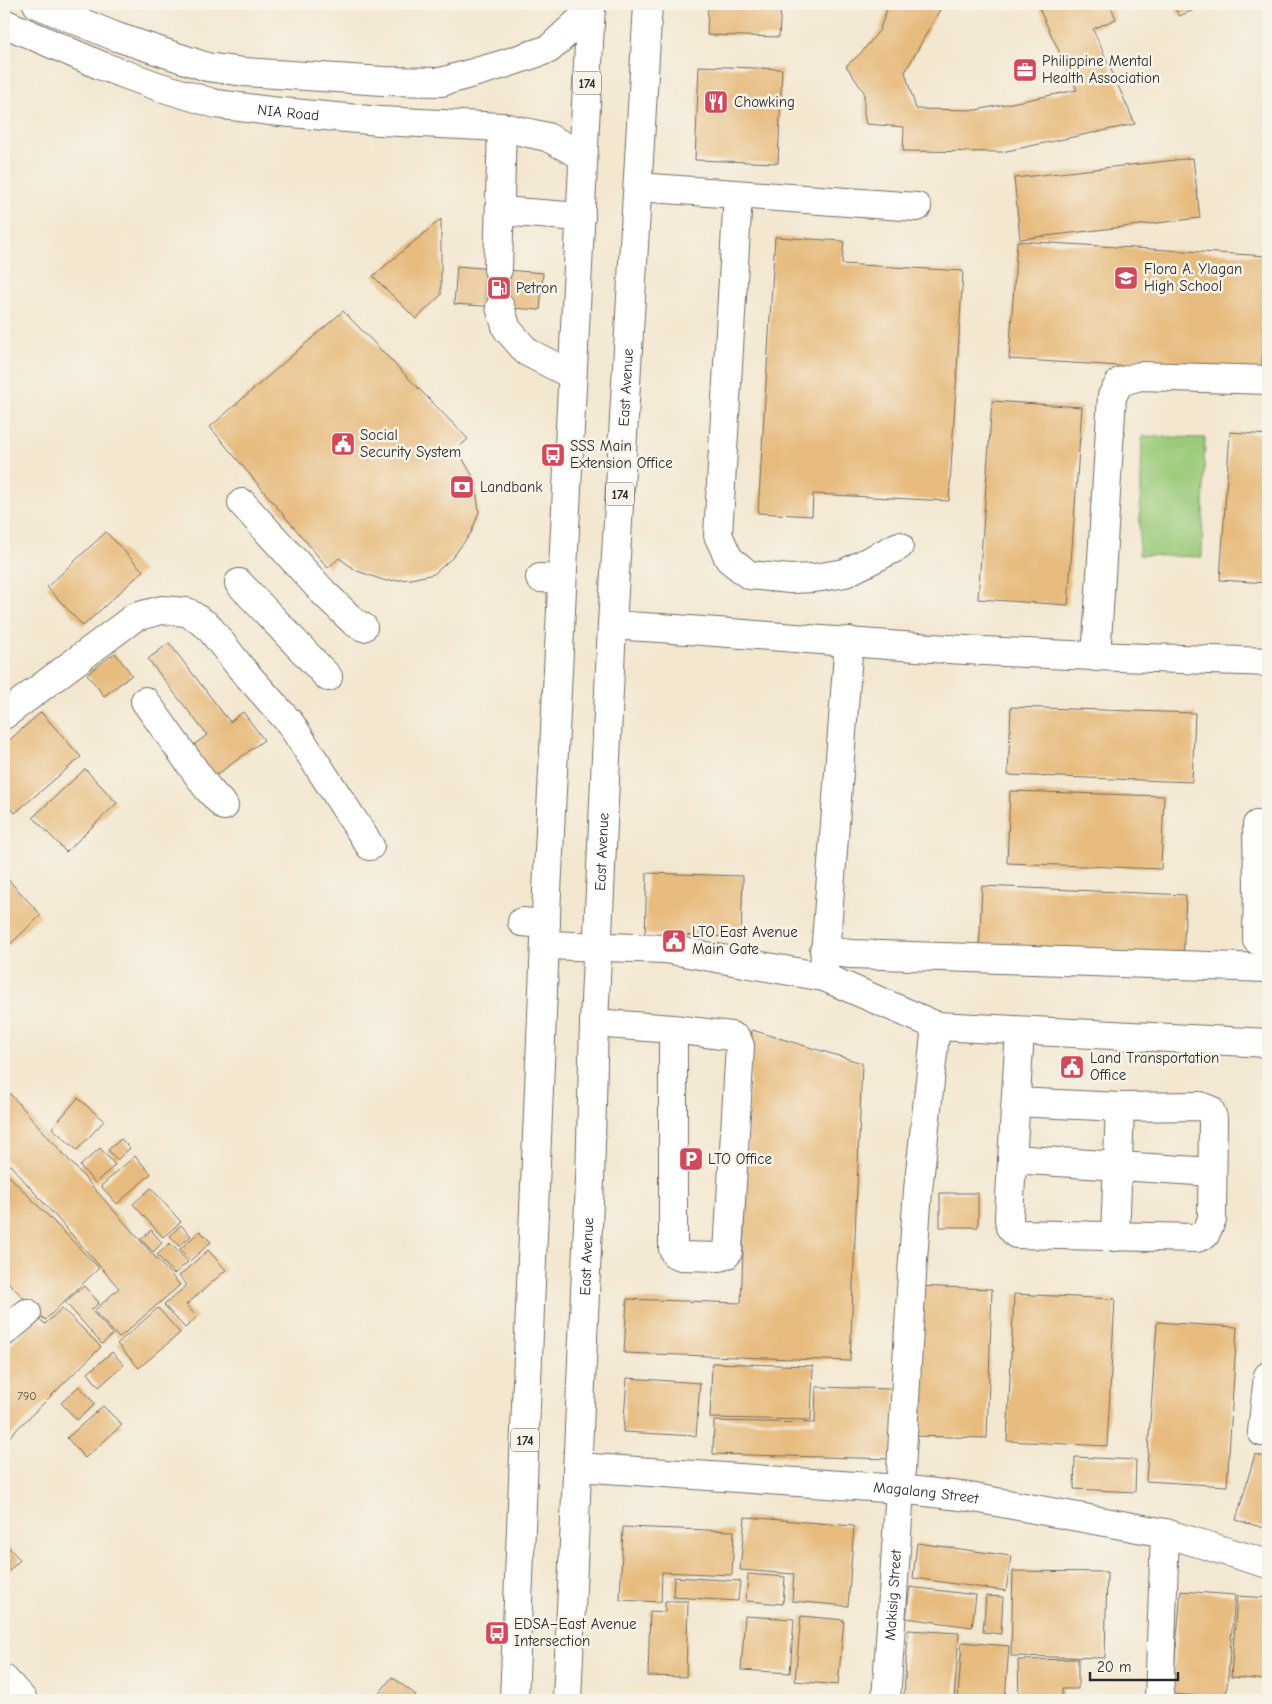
<svg xmlns="http://www.w3.org/2000/svg" width="1272" height="1704" font-family="'Comic Neue',sans-serif">
<rect width="100%" height="100%" fill="#f7f3e8"/>
<filter id="ink" filterUnits="userSpaceOnUse"><feTurbulence type="fractalNoise" baseFrequency=".02" numOctaves="2"/><feDisplacementMap in="SourceGraphic" scale="10" xChannelSelector="R" yChannelSelector="G"/><feConvolveMatrix kernelMatrix="1 2 1 2 8 2 1 2 1" color-interpolation-filters="sRGB"/></filter>
<filter id="wash" filterUnits="userSpaceOnUse"><feTurbulence type="fractalNoise" baseFrequency=".0096" numOctaves="4" result="noise"/><feDisplacementMap in="SourceGraphic" scale="20" xChannelSelector="R" yChannelSelector="G"/><feGaussianBlur stdDeviation="1.12" result="paint"/><feColorMatrix in="noise" values="0 0 0 0 0 0 0 0 0 0 0 0 0 0 0 0 0 1.4 0 .05"/><feComposite in="paint" operator="in"/></filter>
<g filter="url(#wash)">
<rect width="100%" height="100%" fill="#f3e7d0"/>
<!-- green -->
<path fill="#9bcb7a" stroke="#637b52" d="M1142,436L1205,438L1202,557L1139,555Z"/>
<g id="blocks">
<!-- building -->
<path fill="#e7bb7e" d="M708,4H781L779,37L707,35Z
M889,4H943L905,72L916,109L976,110L1077,90L1037,4H1110L1116,19L1093,29L1135,124L1002,152L903,151L904,127L866,124L864,115V92L846,66L861,53L879,31Z
M1173,4H1209L1179,16Z
M699,66L782,69L778,163L695,160Z
M1267,155H1268V210H1264Z
M1193,158L1200,218L1020,239L1014,178Z
M441,219V295L416,319L373,276Z
M775,237L844,241L842,264L963,271L949,501L813,494L812,516L758,513Z
M1017,241L1268,256L1261,375L1009,359Z
M457,266L543,273L540,310L454,304Z
M343,311L468,439L457,449L475,480L479,512L471,533L453,557L434,574L411,579L386,581L357,571L339,558L328,568L210,427Z
M992,401L1082,407L1068,605L978,599Z
M1230,432L1268,435V583L1220,580Z
M106,532L143,571L83,626L47,587Z
M169,643L230,722L243,712L264,740L214,777L191,747L207,735L148,659Z
M115,653L132,675L104,696L87,674Z
M1011,707L1195,713L1192,782L1008,775Z
M41,712L81,757L15,813L4,800V745Z
M85,769L117,803L66,852L33,817Z
M1010,791L1164,796L1161,869L1007,863Z
M647,873L743,876L741,937L645,934Z
M4,875L41,915L4,950Z
M982,886L1186,895L1183,963L979,954Z
M752,1030L862,1063L850,1361L624,1353L627,1299L741,1303Z
M4,1087L180,1285L119,1338L94,1311L119,1288L4,1158Z
M78,1098L104,1121L77,1150L52,1128Z
M121,1139L130,1148L117,1160L108,1150Z
M100,1148L115,1165L95,1183L80,1166Z
M135,1156L151,1174L117,1204L101,1186Z
M4,1171L99,1268L45,1320L4,1278Z
M151,1188L181,1222L163,1237L133,1204Z
M940,1193H978V1227H940Z
M181,1225L191,1236L179,1246L170,1236Z
M151,1230L162,1243L153,1252L141,1239Z
M200,1231L211,1242L190,1261L180,1249Z
M170,1243L188,1262L174,1274L157,1255Z
M208,1250L226,1270L186,1305L197,1317L185,1328L164,1305L187,1285L179,1276Z
M84,1286L99,1303L91,1310L113,1334L102,1344L65,1302Z
M916,1286L992,1289L987,1438L912,1436Z
M1014,1294L1115,1299L1107,1446L1007,1441Z
M62,1308L101,1347L4,1442V1351L38,1318L45,1324Z
M158,1308L180,1333L139,1368L117,1344Z
M1157,1322L1237,1327L1227,1486L1146,1481Z
M112,1352L124,1365L99,1387L88,1373Z
M712,1363L813,1366L811,1420L710,1418Z
M627,1378L700,1383L696,1436L623,1432Z
M79,1386L95,1404L77,1420L61,1403Z
M816,1387L895,1389L893,1459L713,1454L714,1421L815,1423Z
M103,1406L122,1425L85,1458L67,1438Z
M1255,1454L1268,1458V1529L1236,1520Z
M1075,1457L1136,1460L1135,1492L1074,1489Z
M745,1517L854,1526L848,1606L792,1601L794,1574L740,1570Z
M623,1527L734,1531L732,1575L662,1572L661,1602L620,1600Z
M4,1542L20,1560L4,1576Z
M917,1543L1011,1556L1006,1591L913,1578Z
M1013,1571L1107,1572L1105,1658L1011,1656Z
M748,1574L785,1577L783,1604L746,1601Z
M674,1577L740,1581L738,1601L673,1597Z
M910,1587L976,1595L972,1627L906,1618Z
M1181,1591L1235,1595L1226,1698L1172,1694Z
M986,1596L1003,1597L1001,1634L983,1632Z
M1237,1596L1268,1598V1680L1231,1677Z
M665,1601H688L686,1677L648,1676L650,1611L665,1612Z
M745,1616L794,1619L790,1673L741,1670Z
M801,1616L844,1620L838,1685L795,1681Z
M908,1630L959,1633L954,1699L904,1696Z
M962,1642L1009,1646L1005,1700L958,1698Z
M1078,1659V1689H1062V1700H1019L1018,1660Z
M392,1677L416,1695L412,1700H374Z"/>
</g>
</g>
<g filter="url(#ink)">
<use href="#blocks" fill-opacity="0" stroke="#716d65" stroke-width="1"/>
<g fill="none" stroke-linecap="round" stroke-linejoin="round">
<!-- minor-tunnel -->
<path stroke="#cbc1af" stroke-width="28" stroke-dasharray="28 14" stroke-linecap="butt" d="M498,269L497,291L500,307"/>
<defs>
<g id="minor">
<path d="M37,4L114,36L207,67L244,72L383,81L441,82L501,65L549,49L591,10"/>
<path id="s1" d="M4,23L102,66L157,86L216,104L270,111L380,121L502,127L547,137L583,156"/>
<path d="M638,187L917,207"/>
<path d="M738,195L718,535L729,559L749,575L790,579L815,578L845,573L899,546"/>
<path d="M500,211L581,217"/>
<path d="M498,269L502,127"/>
<path d="M500,307L507,329L527,352L572,375"/>
<path d="M242,503L323,592L354,622L363,627"/>
<path d="M540,578L562,579"/>
<path d="M239,583L328,677"/>
<path d="M612,625C714,631 816,640 917,647C1034,655 1151,658 1268,662"/>
<path d="M1096,657L1112,396L1120,382L1140,376L1268,380"/>
<path d="M145,701L208,789L224,806"/>
<path d="M4,715L135,617L162,610L187,612L208,626L241,668L290,723L370,846"/>
<path d="M1257,825L1258,885L1257,940"/>
<path d="M522,922L546,924"/>
<path d="M545,945L666,949L824,977L937,1026L1268,1043"/>
<path d="M824,951L851,954L1268,968"/>
<path d="M824,968L849,641"/>
<path d="M594,1023L673,1029L731,1036L737,1039L740,1046L728,1252L726,1255L720,1257L681,1256L675,1254L673,1249V1029"/>
<path d="M1016,1102L1120,1107L1200,1106L1210,1110L1213,1118L1212,1219L1205,1235L1197,1238L1016,1234L1010,1227L1009,1218C1012,1156 1016,1094 1020,1032"/>
<path d="M1012,1159L1212,1172"/>
<path d="M1115,1237L1120,1107"/>
<path d="M4,1332L27,1313"/>
<path d="M1262,1432L1268,1376"/>
<path id="s2" d="M577,1467L900,1489L969,1497L1165,1533L1268,1564"/>
<path id="s3" d="M886,1700L900,1489L912,1274L918,1190L936,1026"/>
<path d="M1159,1700L1165,1533"/>
</g>
<g id="major">
<path d="M4,1679L23,1700"/>
<path d="M514,1700L547,892L591,4"/>
<path id="s4" d="M567,1700L590,1180L594,1023L612,625L648,4"/>
</g>
</defs>
<!-- minor casing -->
<use href="#minor" stroke="#716d65" stroke-width="30"/>
<!-- major casing -->
<use href="#major" stroke="#716d65" stroke-width="30"/>
<!-- minor -->
<use href="#minor" stroke="#fff" stroke-width="28"/>
<!-- major -->
<use href="#major" stroke="#fff" stroke-width="28"/>
</g>
</g>
<!-- icons -->
<defs>
<symbol id="office-square" viewBox="-11 -11 22 22"><rect x="-9" y="-9" width="18" height="18" rx="4" fill="#d1495b" stroke="#f7f3e8"/><path d="M-6-3h4V-5.5h4V-3h4V5H-6ZM-1-4.5V-3h2v-1.5ZM-6 0V1H6V0Z" fill="#fff"/></symbol>
<symbol id="restaurant-square" viewBox="-11 -11 22 22"><rect x="-9" y="-9" width="18" height="18" rx="4" fill="#d1495b" stroke="#f7f3e8"/><path d="M-5-6h1v4h1v-4h1v4h1v-4h1v5L-1.5 .5V6h-2V.5L-5-1ZM5-6V6H3V1.5H1.5Q1.5-4 5-6Z" fill="#fff"/></symbol>
<symbol id="school-square" viewBox="-11 -11 22 22"><rect x="-9" y="-9" width="18" height="18" rx="4" fill="#d1495b" stroke="#f7f3e8"/><path d="M0-5L7-2L0 1L-7-2ZM-4 1L0 2.5L4 1V4Q0 6-4 4Z" fill="#fff"/></symbol>
<symbol id="fuel-square" viewBox="-11 -11 22 22"><rect x="-9" y="-9" width="18" height="18" rx="4" fill="#d1495b" stroke="#f7f3e8"/><path d="M-5.5-6h7V0h2V4h1.3V-2.5L3-4.5l.8-.8L6-3V5H2.5V1h-1V6h-7ZM-4.2-4.7v3.2H.2V-4.7Z" fill="#fff"/></symbol>
<symbol id="civic-square" viewBox="-11 -11 22 22"><rect x="-9" y="-9" width="18" height="18" rx="4" fill="#d1495b" stroke="#f7f3e8"/><path d="M-.6-6.5H3V-4.5H.6V-3L4-1V1h2V6H-6V1h2V-1L-.6-3ZM-1.2 2.5V6h2.4V2.5Z" fill="#fff"/></symbol>
<symbol id="bus-square" viewBox="-11 -11 22 22"><rect x="-9" y="-9" width="18" height="18" rx="4" fill="#d1495b" stroke="#f7f3e8"/><path d="M-5-6H5V4H4V6H2V4H-2V6H-4V4H-5ZM-3.5-4V0h7V-4ZM-3.5 1.2v1.5H-2V1.2ZM2 1.2v1.5H3.5V1.2Z" fill="#fff"/></symbol>
<symbol id="bank-square" viewBox="-11 -11 22 22"><rect x="-9" y="-9" width="18" height="18" rx="4" fill="#d1495b" stroke="#f7f3e8"/><path d="M-6-4H6V4H-6ZM0-2.3a2.3 2.3 0 1 0 0 4.6a2.3 2.3 0 1 0 0-4.6Z" fill="#fff"/></symbol>
<symbol id="parking-square" viewBox="-11 -11 22 22"><rect x="-9" y="-9" width="18" height="18" rx="4" fill="#d1495b" stroke="#f7f3e8"/><path d="M-3.5-5.5H1a3.5 3.5 0 0 1 0 7H-1V5.5H-3.5ZM-1-3.4V-.6H.8a1.4 1.4 0 0 0 0-2.8Z" fill="#fff"/></symbol>
</defs>
<g fill-rule="evenodd">
<use href="#office-square" x="1011" y="56" width="28" height="28"/>
<use href="#restaurant-square" x="702" y="88" width="28" height="28"/>
<use href="#school-square" x="1112" y="264" width="28" height="28"/>
<use href="#fuel-square" x="485" y="274" width="28" height="28"/>
<use href="#civic-square" x="329" y="430" width="28" height="28"/>
<use href="#bus-square" x="539" y="441" width="28" height="28"/>
<use href="#bank-square" x="448" y="473" width="28" height="28"/>
<use href="#civic-square" x="660" y="927" width="28" height="28"/>
<use href="#civic-square" x="1058" y="1053" width="28" height="28"/>
<use href="#parking-square" x="677" y="1145" width="28" height="28"/>
<use href="#bus-square" x="483" y="1619" width="28" height="28"/>
</g>
<g text-anchor="middle" dominant-baseline="central" stroke-width="5" stroke-linejoin="round" paint-order="stroke">
<!-- number labels -->
<g font-size="12" fill="#5a4f40">
<text x="27" y="1396">790</text>
</g>
<!-- shield labels -->
<g fill="#f7f3e8" stroke="#686764" stroke-width="1">
<rect x="573" y="71.5" width="28" height="23" rx="4"/>
<rect x="606" y="482.5" width="28" height="23" rx="4"/>
<rect x="511" y="1428.5" width="28" height="23" rx="4"/>
</g>
<g font-size="14" font-weight="bold" fill="#2b2b2b">
<text x="587" y="83">174</text>
<text x="620" y="494">174</text>
<text x="525" y="1440">174</text>
</g>
<!-- poi labels -->
<g font-size="15" fill="#2b2b2b" stroke="#f7f3e8" text-anchor="start">
<text x="1042" y="61">Philippine Mental<tspan x="1042" dy="17">Health Association</tspan></text>
<text x="734" y="102">Chowking</text>
<text x="1144" y="269">Flora A. Ylagan<tspan x="1144" dy="17">High School</tspan></text>
<text x="516" y="288">Petron</text>
<text x="360" y="435">Social<tspan x="360" dy="17">Security System</tspan></text>
<text x="570" y="446">SSS Main<tspan x="570" dy="17">Extension Office</tspan></text>
<text x="480" y="487">Landbank</text>
<text x="692" y="932">LTO East Avenue<tspan x="692" dy="17">Main Gate</tspan></text>
<text x="1090" y="1058">Land Transportation<tspan x="1090" dy="17">Office</tspan></text>
<text x="708" y="1159">LTO Office</text>
<text x="514" y="1624">EDSA–East Avenue<tspan x="514" dy="17">Intersection</tspan></text>
</g>
<!-- street labels -->
<g font-size="15" fill="#2b2b2b" stroke="#f7f3e8">
<text stroke="none"><textPath href="#s1" startOffset="300">NIA Road</textPath></text>
<text stroke="none"><textPath href="#s4" startOffset="1314">East Avenue</textPath></text>
<text stroke="none"><textPath href="#s4" startOffset="849">East Avenue</textPath></text>
<text stroke="none"><textPath href="#s4" startOffset="444">East Avenue</textPath></text>
<text stroke="none"><textPath href="#s2" startOffset="350">Magalang Street</textPath></text>
<text stroke="none"><textPath href="#s3" startOffset="105">Makisig Street</textPath></text>
</g>
</g>
<!-- margin -->
<rect width="1272" height="1704" fill="none" stroke="#f7f3e8" stroke-width="20"/>
<!-- scale -->
<path d="M1090 1672v8h88v-8" fill="none" stroke="#2b2b2b" stroke-width="2.5"/>
<text x="1097" y="1672" font-size="15" fill="#2b2b2b" stroke="#f7f3e8" stroke-width="4" paint-order="stroke">20 m</text>
</svg>
